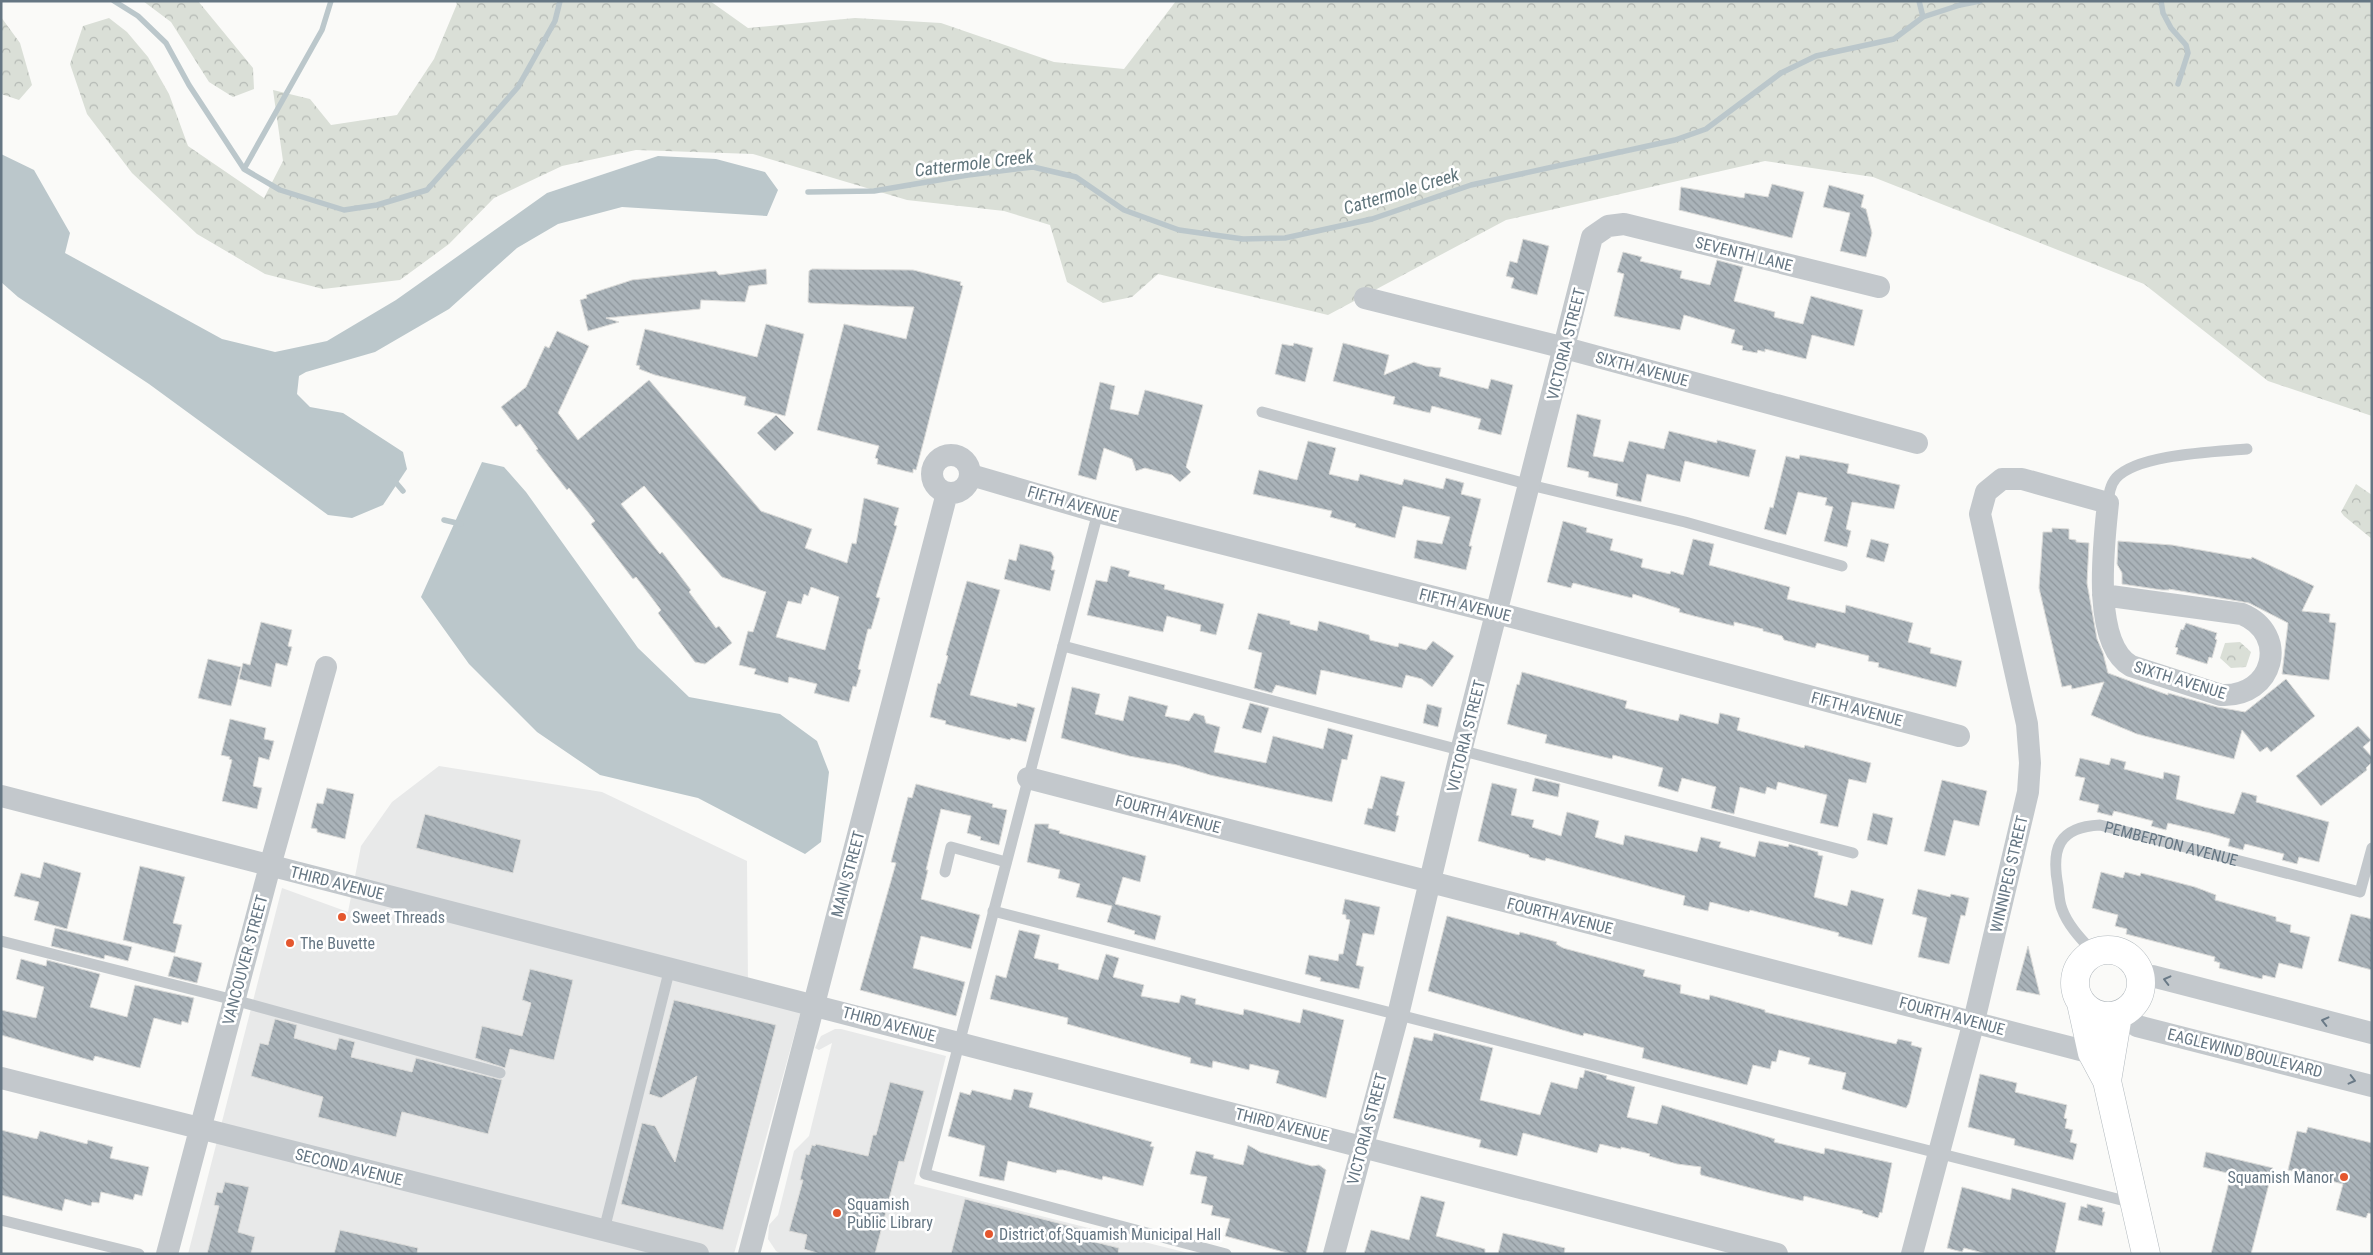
<svg xmlns="http://www.w3.org/2000/svg" width="2373" height="1255" font-family="'Roboto Condensed',sans-serif">
<defs>
<pattern id="forest-crowns" width="20" height="18" patternUnits="userSpaceOnUse" patternTransform="scale(1.25)"><rect width="20" height="18" fill="#dadfd7"/><path d="M2 6a3 3 0 1 1 6 0M12 15a3 3 0 1 1 6 0" fill="none" stroke="#b4b9b4"/></pattern>
<pattern id="building-back-hatch" width="6" height="6" patternUnits="userSpaceOnUse" patternTransform="scale(1.25)"><rect width="6" height="6" fill="#aab3b9"/><path d="M-1 5l2 2M0 0l6 6M5-1l2 2" fill="none" stroke="#8e969c"/></pattern>
</defs>
<rect width="100%" height="100%" fill="#fafaf8"/>
<!-- built -->
<path fill="#e8e9e9" d="M439,766L602,792L747,861L748,986L802,1007L734,1254H188L282,888L348,912L361,846L392,802Z
M835,1029H841L946,1056L914,1184L1192,1254H781L776,1251L768,1239L769,1225L778,1215L794,1151L809,1136L832,1043L819,1050L815,1048L821,1036Z"/>
<!-- forest -->
<path fill="url(#forest-crowns)" d="M143,1H198L253,68L254,89L233,97L209,82L171,22Z
M455,1H710L748,28L855,18L941,23L1054,62L1124,69L1176,1H2372V416L2268,381L2144,284L1873,177L1765,161L1506,220L1328,315L1158,274L1132,297L1103,303L1067,282L1050,225L1004,211L907,200L753,154L636,150L562,166L494,198L449,244L400,280L323,289L265,274L197,234L132,173L87,114L70,64L83,26L109,18L127,32L148,57L169,94L188,146L264,198L283,161L273,90L310,99L331,125L397,115L434,59L457,4Z
M1,17L20,43L32,85L19,100L1,94Z
M2356,484L2372,495V539L2344,516L2341,512Z
M2240,642L2251,652L2246,667L2231,668L2220,658L2225,643Z"/>
<!-- water -->
<path fill="#bbc7cb" d="M1,154L34,170L70,233L65,253L222,339L275,352L327,341L396,300L547,193L658,156L716,159L765,172L778,190L767,216L622,207L558,224L517,248L449,309L375,352L306,372L299,376L297,394L310,407L343,413L403,452L407,469L383,505L352,518L328,515L149,384L18,297L1,282Z
M482,462L504,467L526,492L638,648L689,697L780,714L817,741L829,772L821,842L805,854L698,798L600,775L537,732L469,664L421,597Z"/>
<g fill="none" stroke-linecap="round" stroke-linejoin="round">
<!-- stream -->
<path stroke="#bbc7cb" stroke-width="5.5" d="M114,1L138,16L166,43L189,85L244,169L280,190L344,210L377,205L427,190L518,87L555,21L560,1
M1919,1L1923,17
M2161,1L2163,13L2171,28L2186,45L2188,53L2178,84
M244,169L322,30L331,1
M808,192L874,191L968,175L1033,167L1076,177L1124,210L1179,230L1243,239L1285,238L1372,219L1471,185L1675,140L1706,129L1781,73L1816,56L1894,39L1923,17L1960,5L1980,1
M392,478L403,491
M444,520L461,524"/>
</g>
<!-- building -->
<path fill="url(#building-back-hatch)" stroke="#dcdcda" fill-rule="evenodd" d="M1772,184L1804,192L1792,238L1679,210L1681,187L1744,198L1745,193L1768,197Z
M1829,185L1864,195L1861,207L1866,209L1872,233L1866,257L1840,251L1850,213L1823,207Z
M1523,239L1549,246L1537,295L1511,288L1514,278L1506,276L1510,261L1517,263Z
M1623,252L1642,257L1640,261L1682,271L1680,278L1710,285L1717,260L1743,267L1734,301L1775,312L1774,317L1803,324L1811,296L1863,310L1854,346L1812,335L1806,359L1765,349V352L1758,350L1757,353L1742,350L1743,346L1731,343L1735,330L1684,315L1680,330L1614,316L1624,274L1617,272Z
M766,269L767,284L749,286L745,302L701,300L700,309L606,318L619,322L588,331L580,300L587,298L586,295L632,280L716,271L719,275Z
M812,269L913,270L961,282L960,285L963,286L924,440L916,470L913,469V473L877,464L878,459L875,458L879,446L817,430L844,324L906,339L914,307L810,303L808,302L809,271Z
M766,324L804,334L785,416L744,405L746,397L655,375L639,369L640,366L636,365L645,329L757,357Z
M557,331L589,346L558,413L578,440L649,380L761,511L812,529L805,548L847,563L852,543L856,544L864,498L899,508L894,525L897,526L876,597L880,598L871,629H868L858,669L861,670L856,687L853,686L849,702L814,693L817,684L789,677L788,683L754,674L756,669L739,665L748,631L753,632L766,592L722,577L644,486L621,504L660,554L662,552L691,590L689,592L716,628L719,626L732,643L705,664L695,662L658,613L661,610L636,577L633,579L591,524L595,521L569,488L567,490L536,450L538,449L520,424L516,427L501,407L526,387L545,346L549,348ZM811,587L839,597L825,650L776,637L788,601L801,604L804,594L808,596Z
M1294,343L1313,348L1305,382L1275,374L1282,344L1293,346Z
M1343,343L1389,355L1384,375L1414,362L1425,366L1441,368L1439,376L1488,389L1491,379L1513,385L1501,435L1478,429L1481,419L1432,406L1430,413L1393,404L1395,397L1333,381Z
M1100,382L1115,386L1110,409L1138,415L1145,390L1203,405L1186,467L1191,472L1180,482L1172,475L1145,468L1136,471L1132,459L1104,448L1096,480L1078,475Z
M1577,414L1601,420L1593,456L1623,462L1629,441L1664,449L1669,431L1717,443V440L1756,450L1749,477L1685,461L1680,482L1647,474L1641,502L1616,496L1618,484L1588,477L1589,472L1567,467Z
M776,415L794,433L775,451L757,433Z
M1308,441L1336,448L1329,474L1358,481L1360,474L1402,485L1404,479L1443,489L1446,478L1464,483L1461,494L1481,499L1469,546H1472L1466,570L1414,558L1417,540L1442,544L1450,517L1403,506L1395,538L1355,527L1356,524L1330,517L1332,511L1253,494L1259,470L1297,480Z
M1800,455L1849,464L1847,473L1900,485L1894,509L1852,502L1846,529L1851,531L1847,547L1824,541L1833,507L1825,505L1827,498L1798,492L1786,535L1764,529L1770,507L1773,508L1786,456L1799,459Z
M1563,521L1587,528L1586,532L1613,539L1610,550L1643,559L1641,567L1670,574L1671,571L1683,575L1693,539L1714,544L1709,565L1790,587L1787,599L1845,613L1846,605L1913,623L1908,642L1931,648L1930,653L1962,661L1956,687L1878,667L1879,663L1868,661L1869,656L1817,643L1815,648L1784,640L1782,636L1763,631V629L1734,622V626L1694,616L1679,612L1680,609L1633,594L1632,598L1573,583L1571,588L1547,582Z
M2052,528L2069,529V539L2076,540V542L2089,543L2087,583L2097,639L2103,653L2108,673L2168,695V693L2217,707L2245,712L2286,679L2315,716L2271,752L2267,747L2260,752L2242,730L2234,759L2137,734L2091,715L2104,682L2072,689L2071,685L2062,687L2039,588L2043,532H2052Z
M1871,539L1889,544L1884,562L1866,557Z
M2118,541L2172,545L2251,559L2252,557L2314,586L2302,611L2330,614L2329,622L2336,623L2329,680L2282,674L2288,623L2249,603L2169,589V590H2162L2122,584V573L2117,564Z
M1020,544L1051,552L1054,557L1051,570H1055L1050,591L1004,579L1009,559L1016,561Z
M1111,566L1130,571L1128,576L1165,585L1164,589L1224,604L1216,635L1200,631L1201,625L1167,616L1163,632L1087,615L1096,580L1107,582Z
M967,581L1000,590L970,695L1017,707V703L1035,708L1026,742L1011,738L1010,740L945,724L946,721L930,717L938,683L940,684L948,656L946,655Z
M1258,613L1290,621V624L1317,631L1319,621L1369,635L1370,640L1398,647L1399,643L1426,650L1433,641L1454,656L1432,687L1422,679L1406,675L1402,688L1321,670L1316,695L1276,685L1272,693L1254,688L1262,653L1248,649Z
M261,622L292,630L288,646L292,647L287,666L276,663L271,687L239,679L243,663L250,665Z
M2186,623L2217,633L2215,639L2217,640L2212,658L2209,657L2207,664L2176,654L2178,648L2175,647L2181,629L2183,630Z
M208,659L241,667L231,706L198,698Z
M1522,672L1627,701L1625,708L1678,721L1680,714L1718,724L1720,713L1740,718L1737,730L1804,748L1805,745L1871,763L1866,783L1849,779L1838,827L1820,823L1827,795L1778,782L1776,790L1767,787L1765,794L1740,787L1734,814L1711,808L1716,787L1682,778L1678,792L1658,786L1663,768L1613,755L1612,759L1545,743L1547,735L1507,724L1517,684L1519,685Z
M1072,687L1100,694L1095,714L1123,721L1129,696L1168,706L1165,716L1189,721L1194,713L1204,716L1206,723L1220,727L1214,752L1266,763L1273,736L1323,749L1328,728L1353,735L1347,760L1342,759L1332,802L1210,775L1177,765L1129,756L1061,738Z
M1250,703L1269,708L1261,733L1242,728Z
M1427,704L1442,708L1438,727L1423,723Z
M230,719L266,728L264,739L274,741L269,760L259,757L253,786L262,788L257,809L222,801L232,760L229,759L230,757L221,755Z
M2358,726L2371,740L2363,747L2372,757V762L2366,768L2367,770L2321,806L2296,776Z
M2080,758L2109,765L2111,758L2126,762L2124,769L2163,779L2164,772L2180,776L2176,799L2204,807L2234,814L2242,792L2257,796L2256,802L2329,822L2319,862L2299,857L2297,864L2282,860L2284,854L2245,844L2243,850L2228,846L2230,839L2210,833L2168,823L2166,830L2151,826L2153,821L2114,811L2112,816L2097,812L2099,805L2079,800L2085,778L2075,776Z
M1381,776L1405,782L1396,815L1399,816L1395,832L1364,824L1368,808L1372,809Z
M1535,778L1560,784L1558,797L1532,791Z
M1942,780L1987,791L1979,826L1954,820L1945,856L1924,851Z
M1492,783L1517,789L1511,815L1534,820L1532,827L1561,836L1567,812L1599,821L1595,837L1623,845L1625,835L1697,852L1701,837L1721,842L1719,847L1755,857L1759,841L1788,847L1789,844L1818,852V855L1823,856L1814,897L1847,906L1851,890L1884,899L1872,945L1838,936L1839,933L1750,910L1749,912L1710,902L1708,911L1683,905L1685,896L1546,858L1545,861L1529,857V855L1478,841Z
M916,784L993,804L992,807L1007,810L999,845L980,840L981,837L967,833L971,816L941,809L926,870H928L921,899L980,915L971,949L921,936L913,968L965,982L956,1016L860,990L896,863L891,862L908,797L912,798Z
M327,788L354,794L345,839L317,832V829L311,828L317,803L323,804Z
M1873,813L1893,818L1887,845L1867,840Z
M425,814L521,840L513,873L416,848Z
M1035,824H1049L1048,828L1060,831L1059,833L1146,856L1140,882L1123,877L1115,904L1161,916L1155,940L1134,934L1135,931L1107,922L1112,906L1076,897L1080,884L1058,878L1060,870L1027,862Z
M44,862L81,873L67,929L34,920L39,902L14,896L21,873L40,878Z
M140,866L185,877L173,923L182,925L175,953L123,940Z
M2101,872L2123,878L2125,872L2140,876L2141,873L2195,887L2216,895L2215,900L2276,917V921L2291,925L2290,932L2310,937L2302,969L2279,963L2275,978L2263,975L2262,979L2219,968L2220,963L2214,961L2215,957L2126,934L2127,929L2115,926L2118,915L2092,908Z
M1918,889L1950,897L1951,894L1969,898L1965,916L1961,915L1949,964L1918,957L1927,918L1912,914Z
M1345,899L1380,907L1374,935L1363,933L1356,965L1364,967L1359,989L1320,981L1321,978L1305,974L1309,955L1338,961L1339,954H1343L1350,920L1346,919V915L1342,914Z
M2351,914L2372,919V970L2338,961Z
M1447,916L1519,935L1520,932L1557,942L1556,944L1563,948L1645,970L1643,976L1681,985L1680,993L1709,1000L1710,995L1765,1010V1012L1896,1044L1898,1039L1912,1042L1911,1045L1922,1048L1909,1103L1906,1108L1842,1089L1846,1073L1808,1064L1810,1058L1779,1050L1776,1062L1772,1061L1770,1069L1753,1065L1747,1085L1642,1058L1644,1048L1584,1033L1583,1036L1428,991Z
M55,928L132,947L128,961L105,955L104,959L51,946Z
M1019,930L1040,935L1034,958L1059,964L1058,969L1098,980L1106,954L1119,958L1113,977L1144,985L1141,996L1179,1003L1181,995L1196,999L1195,1004L1243,1015L1244,1009L1300,1023L1303,1009L1344,1020L1326,1098L1276,1083L1279,1071L1250,1064L1249,1070L1213,1061L1212,1068L1190,1063L1191,1058L1067,1024L1068,1018L990,999L996,975L1006,978Z
M2028,946L2040,995L2016,990Z
M174,956L202,963L197,983L168,976Z
M21,959L46,966L47,960L100,974L90,1007L127,1017L135,985L194,998L188,1023L182,1021L181,1025L154,1018L140,1068L95,1056L93,1061L1,1035V1010L36,1018L44,987L16,979Z
M530,969L573,980L554,1060L510,1049L505,1068L475,1058L482,1026L522,1036L531,1003L522,1000Z
M674,1000L776,1025L723,1230L621,1204L642,1123L655,1126L675,1162L697,1076L661,1098L649,1094Z
M275,1019L297,1025L294,1038L336,1050L339,1038L355,1042L351,1057L412,1072L416,1058L502,1080L488,1134L402,1112L396,1137L318,1117L323,1097L251,1076L260,1043L268,1045Z
M1434,1033L1493,1048L1480,1100L1540,1115L1551,1082L1577,1089L1580,1077L1583,1078L1585,1070L1607,1076L1606,1079L1635,1087L1627,1117L1657,1124L1662,1105L1775,1139L1774,1142L1824,1154L1825,1148L1892,1163L1882,1213L1880,1212L1878,1218L1862,1213L1863,1211L1804,1196L1803,1201L1770,1193L1701,1175L1700,1173L1701,1167L1677,1164L1649,1156L1650,1154L1621,1147V1149L1600,1144L1597,1153L1523,1133L1517,1156L1479,1147L1481,1140L1393,1118L1414,1037L1432,1041Z
M1980,1074L2017,1083L2015,1092L2067,1105L2064,1118L2067,1119L2065,1128L2073,1130L2070,1142L2077,1144L2073,1160L2014,1145L2015,1139L1968,1127Z
M890,1082L924,1091L904,1162L899,1161L875,1254H820L804,1249L807,1235L789,1231L803,1180H800L806,1154L809,1155L812,1145L815,1146L816,1144L868,1156L873,1135H876Z
M1014,1089L1033,1093L1029,1107L1152,1142L1150,1146L1154,1147L1143,1186L1103,1176L1102,1180L1063,1170H1057L1056,1173L1008,1161L1004,1181L979,1176L985,1146L948,1136L960,1092L970,1095L972,1090L1011,1100Z
M2308,1127L2372,1143V1214L2368,1213L2366,1218L2336,1210L2343,1184L2288,1170L2297,1131L2306,1133Z
M1,1130L37,1139L40,1131L87,1144L88,1140L113,1147L110,1158L149,1167L142,1196L135,1194L133,1200L101,1192L99,1203L92,1202L91,1206L65,1199L62,1211L1,1195Z
M1248,1145L1260,1152L1312,1166L1319,1165L1326,1170L1306,1254H1291L1225,1236L1230,1219L1211,1215L1213,1206L1201,1203L1207,1177L1190,1174L1196,1151L1214,1155L1213,1158L1243,1165Z
M2206,1152L2273,1168L2251,1254H2211L2231,1174L2203,1167Z
M225,1182L249,1187L238,1232L255,1237L251,1254H207L219,1206L214,1205L217,1192L222,1193Z
M1962,1187L2010,1200L2012,1188L2066,1203L2055,1254H1987L1964,1248L1962,1252L1947,1248Z
M1421,1196L1445,1202L1436,1236L1485,1249V1254H1364L1371,1230L1409,1240Z
M965,1199L1093,1232L1091,1241L1119,1248L1118,1254H951Z
M2087,1204L2103,1208L2102,1212H2105L2102,1226L2078,1220L2081,1206L2087,1208Z
M340,1230L418,1248L417,1254H334Z
M1503,1233L1565,1248L1564,1254H1498Z"/>
<g fill="none" stroke-linecap="round" stroke-linejoin="round">
<defs>
<path id="secondary" d="M2075 983a33 33 0 1 1 66 0a33 33 0 1 1-66 0Z
M2081,1003L2092,1053L2107,1081
M2118,1015L2107,1081L2146,1254"/>
</defs>
<!-- secondary casing -->
<use href="#secondary" stroke="#b3babf" stroke-width="29"/>
<!-- lane -->
<g stroke="#c3c8cc" stroke-width="11">
<path d="M1262,412L1530,485L1685,522L1842,566"/>
<path d="M2108,503C2109,494 2110,485 2116,478C2138,454 2214,452 2247,449"/>
<path d="M1098,512L925,1174L1226,1254"/>
<path d="M1063,646L1853,853"/>
<path d="M945,872L951,847L1006,862"/>
<path d="M993,911L2133,1203"/>
<path d="M1,941L234,1000L500,1073"/>
<path id="s1" d="M2094,953C2082,940 2068,926 2062,909C2059,902 2059,893 2058,886C2051,849 2058,827 2100,825L2360,892L2372,848"/>
<path d="M1,1220L139,1254"/>
<path d="M604,1230L670,968"/>
</g>
<!-- street -->
<path stroke="#c3c8cc" stroke-width="22" d="M1365,298L1565,348L1917,443
M932 474a19 19 0 1 1 38 0a19 19 0 1 1-38 0Z
M971,475L1098,512L1497,613L1959,736
M1028,778L2092,1053
M1,796L1777,1254
M2141,977L2152,976L2372,1033
M2122,1013L2137,1026L2372,1086
M1,1078L698,1254
M167,1254L270,866L326,667
M749,1254L947,493
M1334,1254L1398,1015L1461,751L1592,237L1608,226L1624,224L1879,287
M1912,1254L1974,1021L2028,792L2030,763L2027,724L1980,514L1986,492L2002,479H2022L2108,503C2104,543 2091,643 2131,666L2221,695C2274,698 2290,634 2242,614L2103,595"/>
<!-- secondary -->
<use href="#secondary" stroke="#fff" stroke-width="28"/>
</g>
<!-- one-way arrows -->
<defs><path id="oneway-chevron" d="M-2-3.5L2.5 0L-2 3.5" fill="none" stroke-width="1.6" stroke-linecap="round" stroke-linejoin="round" transform="scale(1.25)"/></defs>
<g stroke="#6a7a87">
<use href="#oneway-chevron" transform="translate(2167 980) rotate(-166)"/>
<use href="#oneway-chevron" transform="translate(2325 1021) rotate(-166)"/>
<use href="#oneway-chevron" transform="translate(2352 1080) rotate(14)"/>
</g>
<!-- markers -->
<g fill="#e4572e" stroke="#fff" stroke-width="2">
<circle cx="342" cy="917" r="5"/>
<circle cx="290" cy="943" r="5"/>
<circle cx="2344" cy="1177" r="5"/>
<circle cx="837" cy="1213" r="5"/>
<circle cx="989" cy="1234" r="5"/>
</g>
<g text-anchor="middle" dominant-baseline="central" stroke-width="5" stroke-linejoin="round" paint-order="stroke">
<!-- street labels -->
<g font-size="16" fill="#657683" stroke="#fff">
<text transform="translate(1744 254) rotate(14)">SEVENTH LANE</text>
<text transform="translate(1566 344) rotate(-76)">VICTORIA STREET</text>
<text transform="translate(1642 369) rotate(15)">SIXTH AVENUE</text>
<text transform="translate(1073 504) rotate(16)">FIFTH AVENUE</text>
<text transform="translate(1465 605) rotate(14)">FIFTH AVENUE</text>
<text transform="translate(2180 680) rotate(17)">SIXTH AVENUE</text>
<text transform="translate(1857 709) rotate(15)">FIFTH AVENUE</text>
<text transform="translate(1466 736) rotate(-76)">VICTORIA STREET</text>
<text transform="translate(1168 814) rotate(15)">FOURTH AVENUE</text>
<text stroke="none"><textPath href="#s1" startOffset="241">PEMBERTON AVENUE</textPath></text>
<text transform="translate(848 874) rotate(-75)">MAIN STREET</text>
<text transform="translate(2009 874) rotate(-77)">WINNIPEG STREET</text>
<text transform="translate(337 883) rotate(14)">THIRD AVENUE</text>
<text transform="translate(1560 916) rotate(14)">FOURTH AVENUE</text>
<text transform="translate(245 960) rotate(-75)">VANCOUVER STREET</text>
<text transform="translate(1952 1016) rotate(15)">FOURTH AVENUE</text>
<text transform="translate(889 1024) rotate(15)">THIRD AVENUE</text>
<text transform="translate(2245 1053) rotate(14)">EAGLEWIND BOULEVARD</text>
<text transform="translate(1282 1125) rotate(14)">THIRD AVENUE</text>
<text transform="translate(1367 1129) rotate(-75)">VICTORIA STREET</text>
<text transform="translate(349 1167) rotate(14)">SECOND AVENUE</text>
</g>
<!-- poi labels -->
<g font-size="16" fill="#657683" stroke="#fff" text-anchor="start">
<text x="352" y="917">Sweet Threads</text>
<text x="300" y="943">The Buvette</text>
<text x="2334" y="1177" text-anchor="end">Squamish Manor</text>
<text x="847" y="1204">Squamish<tspan x="847" dy="18">Public Library</tspan></text>
<text x="999" y="1234">District of Squamish Municipal Hall</text>
</g>
<!-- water labels -->
<g font-size="18" font-style="italic" fill="#60757c" stroke="#fff">
<text transform="translate(974 163) rotate(-7)">Cattermole Creek</text>
<text transform="translate(1401 191) rotate(-17)">Cattermole Creek</text>
</g>
</g>
<!-- border -->
<rect width="2373" height="1255" fill="none" stroke="#657683" stroke-width="5"/>
</svg>
